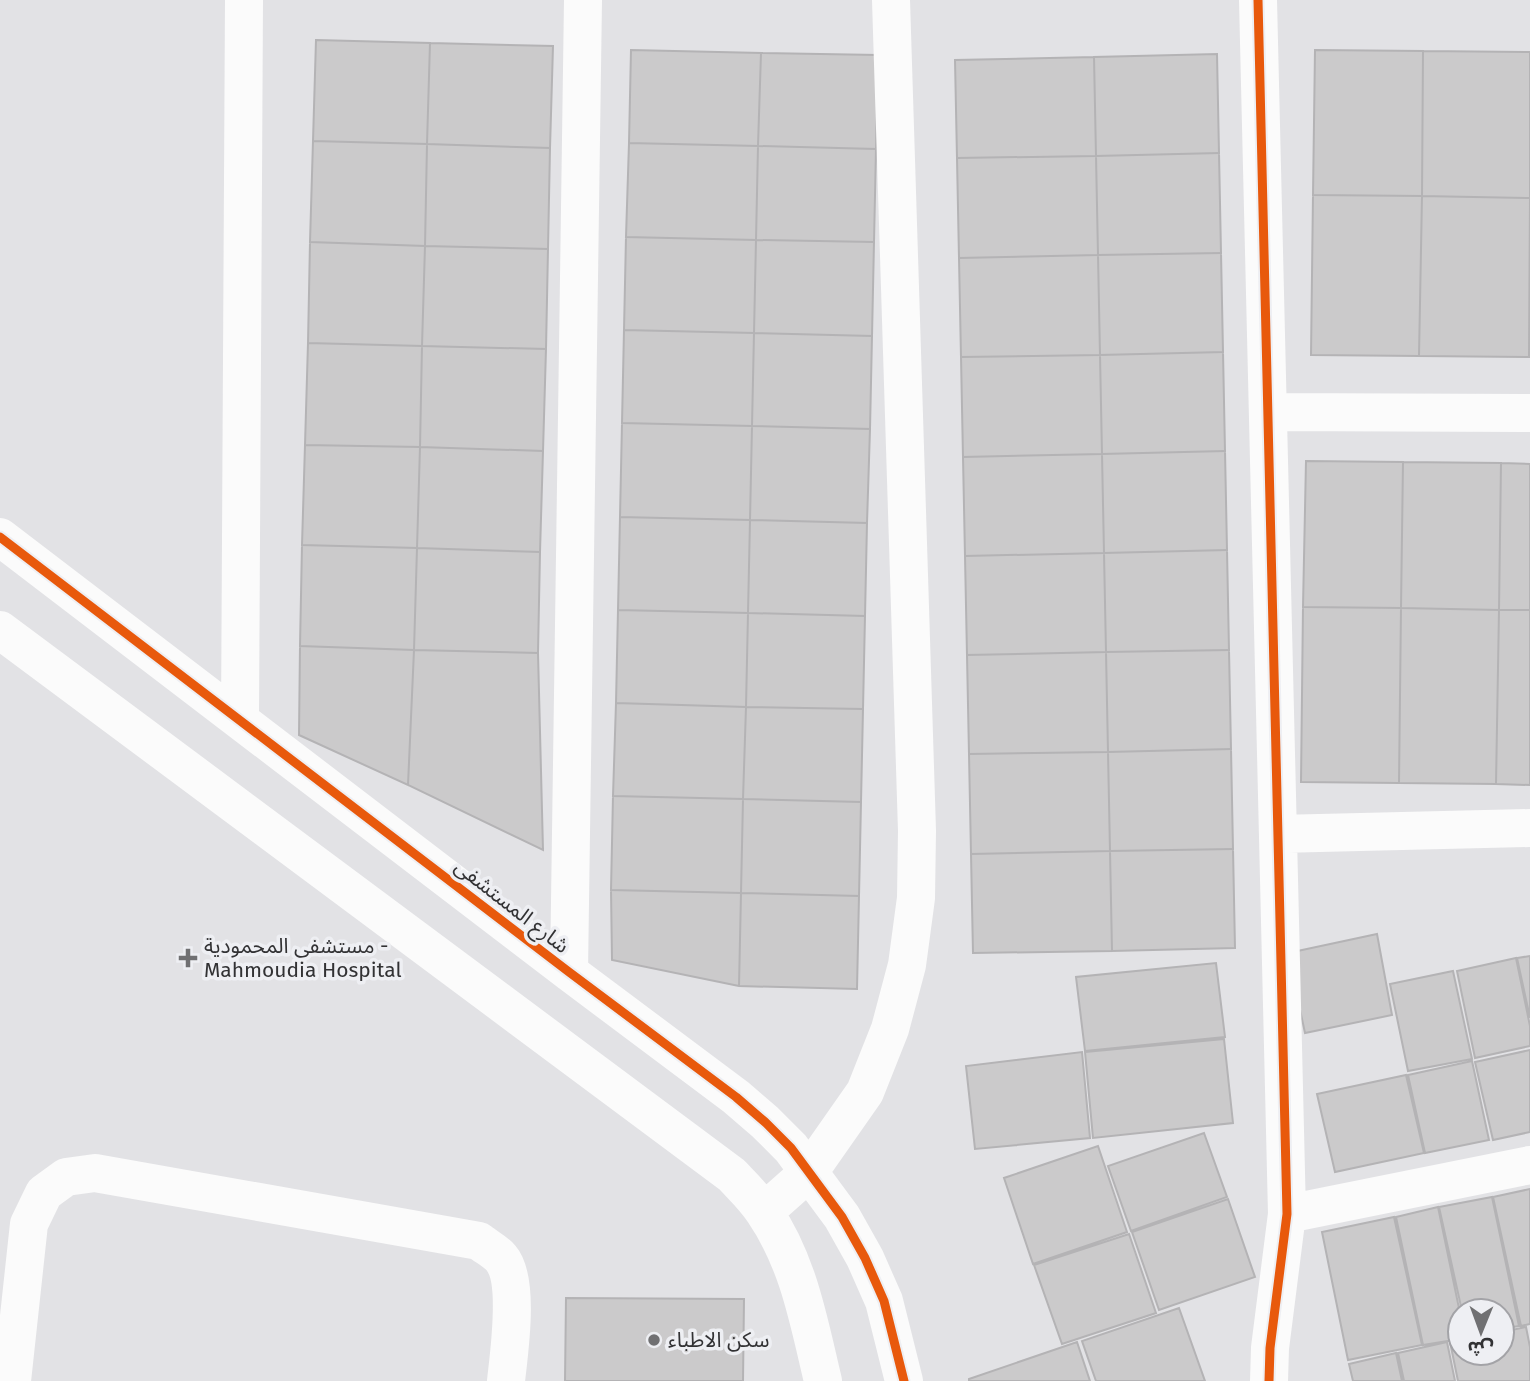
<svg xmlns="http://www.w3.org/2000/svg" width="1530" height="1381" font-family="'Fira Sans','Noto Sans Arabic',sans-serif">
<rect width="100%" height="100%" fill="#e2e2e5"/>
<!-- building -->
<path fill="#cbcacb" stroke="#b4b3b5" stroke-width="2" d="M316,40L430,43L427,144L313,141Z
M430,43L553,46L550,148L427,144Z
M631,50L761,53L758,146L629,143Z
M1315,50L1423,51L1422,196L1313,195Z
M1423,51L1530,52V198L1422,196Z
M761,53L878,55L876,149L758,146Z
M1217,54L1219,153L1096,156L1094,57Z
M1094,57L1096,156L957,158L955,60Z
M313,141L427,144L425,246L310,242Z
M629,143L758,146L756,240L626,237Z
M427,144L550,148L548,249L425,246Z
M758,146L876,149L874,242L756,240Z
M1219,153L1221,253L1098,255L1096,156Z
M1096,156L1098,255L959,258L957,158Z
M1313,195L1422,196L1419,356L1311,355Z
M1422,196L1530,198L1529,357L1419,356Z
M626,237L756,240L754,333L624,330Z
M756,240L874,242L872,336L754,333Z
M310,242L425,246L422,346L308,343Z
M425,246L548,249L546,349L422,346Z
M1221,253L1223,352L1100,355L1098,255Z
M1098,255L1100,355L961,357L959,258Z
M624,330L754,333L752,426L622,423Z
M754,333L872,336L870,429L752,426Z
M308,343L422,346L420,447L305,445Z
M422,346L546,349L543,451L420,447Z
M1223,352L1225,451L1102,454L1100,355Z
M1100,355L1102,454L963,457L961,357Z
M622,423L752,426L750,520L620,517Z
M752,426L870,429L867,523L750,520Z
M305,445L420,447L417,548L302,545Z
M420,447L543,451L540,552L417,548Z
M1225,451L1227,550L1104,553L1102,454Z
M1102,454L1104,553L965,556L963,457Z
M1306,461L1403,462L1401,608L1303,607Z
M1403,462L1501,463L1499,610L1401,608Z
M1501,463L1530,464V610H1499Z
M620,517L750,520L748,613L618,610Z
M750,520L867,523L865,616L748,613Z
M302,545L417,548L414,650L300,646Z
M417,548L540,552L538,653L414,650Z
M1227,550L1229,650L1106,652L1104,553Z
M1104,553L1106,652L967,655L965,556Z
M1303,607L1401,608L1399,783L1301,782Z
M1401,608L1499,610L1496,784L1399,783Z
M618,610L748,613L746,707L616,703Z
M1499,610H1530V785L1496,784Z
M748,613L865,616L863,709L746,707Z
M300,646L414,650L408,785L299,735Z
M414,650L538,653L543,850L408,785Z
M1229,650L1231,749L1108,752L1106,652Z
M1106,652L1108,752L969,754L967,655Z
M616,703L746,707L743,799L613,796Z
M746,707L863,709L861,802L743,799Z
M1231,749L1233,849L1110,851L1108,752Z
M1108,752L1110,851L971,854L969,754Z
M613,796L743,799L741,893L611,890Z
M743,799L861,802L859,896L741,893Z
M1233,849L1235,948L1112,951L1110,851Z
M1110,851L1112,951L973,953L971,854Z
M611,890L741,893L739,986L612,960Z
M741,893L859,896L857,989L739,986Z
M1377,934L1392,1015L1305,1033L1288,953Z
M1530,956V1018L1517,958Z
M1516,958L1530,1026V1046L1475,1058L1457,971Z
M1216,963L1225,1037L1085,1051L1076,977Z
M1453,971L1472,1059L1408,1071L1390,984Z
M1224,1039L1233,1123L1093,1138L1085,1052Z
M1530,1050V1132L1493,1140L1475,1062Z
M1082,1052L1090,1138L975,1149L966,1066Z
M1472,1061L1489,1140L1425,1153L1408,1075Z
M1406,1075L1424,1153L1335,1172L1317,1094Z
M1204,1133L1227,1197L1131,1231L1108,1166Z
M1098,1146L1127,1232L1033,1264L1004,1178Z
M1530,1189V1324L1521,1326L1493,1197Z
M1492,1197L1519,1326L1502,1329V1311H1462L1439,1207Z
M1228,1199L1255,1277L1159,1310L1132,1232Z
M1438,1207L1460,1313V1339L1423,1345L1396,1217Z
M1394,1217L1422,1345L1348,1360L1322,1232Z
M1129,1234L1156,1313L1062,1344L1034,1265Z
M566,1298L744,1299L743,1381H565Z
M1179,1308L1205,1381H1096L1082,1341Z
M1526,1327L1530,1347V1381H1458L1450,1342L1460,1340V1353H1502V1332Z
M1077,1342L1090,1381H969V1379Z
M1447,1342L1455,1381H1404L1398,1353Z
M1396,1353L1402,1381H1353L1349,1364Z"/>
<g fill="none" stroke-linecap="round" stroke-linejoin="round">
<!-- minor -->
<path stroke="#fbfbfb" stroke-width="38" d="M1258,0L1287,1214L1270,1348L1269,1381
M1268,412L1530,413
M0,537L569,972L736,1097L765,1122L791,1148L842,1217L865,1258L884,1301L904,1381
M0,630L732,1175C743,1187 755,1198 764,1212C799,1263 809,1323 823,1381
M240,719L244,0
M1278,834L1530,828
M569,972L583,0
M764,1212L809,1172L865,1092L890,1029L907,965L916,898L917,831L891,0
M1287,1214L1530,1165
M12,1381L29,1224L44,1193L66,1177L95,1173L479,1241C486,1247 495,1251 501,1258C520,1280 509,1353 506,1381"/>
<defs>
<path id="cycleway" d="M1258,0L1287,1214L1270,1348L1269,1381
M0,537L569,972L736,1097L765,1122L791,1148L842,1217L865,1258L884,1301L904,1381"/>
</defs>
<!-- cycleway casing -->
<use href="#cycleway" stroke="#eeeff3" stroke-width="13"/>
<!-- cycleway -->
<use href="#cycleway" stroke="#e8590c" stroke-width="9"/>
</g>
<!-- markers -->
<g fill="#707072" stroke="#eeeff3" stroke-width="2.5">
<path d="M184.5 947.5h7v7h7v7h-7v7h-7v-7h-7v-7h7z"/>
<circle cx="654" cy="1340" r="7"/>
</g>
<g text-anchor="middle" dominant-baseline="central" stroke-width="7" stroke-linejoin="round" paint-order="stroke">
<!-- street labels -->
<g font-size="21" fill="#323234" stroke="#eeeff3">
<text transform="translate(512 906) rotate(38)">شارع المستشفى</text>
</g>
<!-- poi labels -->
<g font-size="21" fill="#323234" stroke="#eeeff3" text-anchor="start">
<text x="204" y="946">مستشفى المحمودية -<tspan x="204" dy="24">Mahmoudia Hospital</tspan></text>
<text x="668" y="1340">سكن الاطباء</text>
</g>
</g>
<!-- north arrow -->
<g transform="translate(1481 1332) rotate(181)"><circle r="33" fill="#eeeff3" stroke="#a3a3a7" stroke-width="2"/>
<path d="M0-5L12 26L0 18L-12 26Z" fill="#707072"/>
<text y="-10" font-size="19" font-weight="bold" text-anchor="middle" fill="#323234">ش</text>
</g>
</svg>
